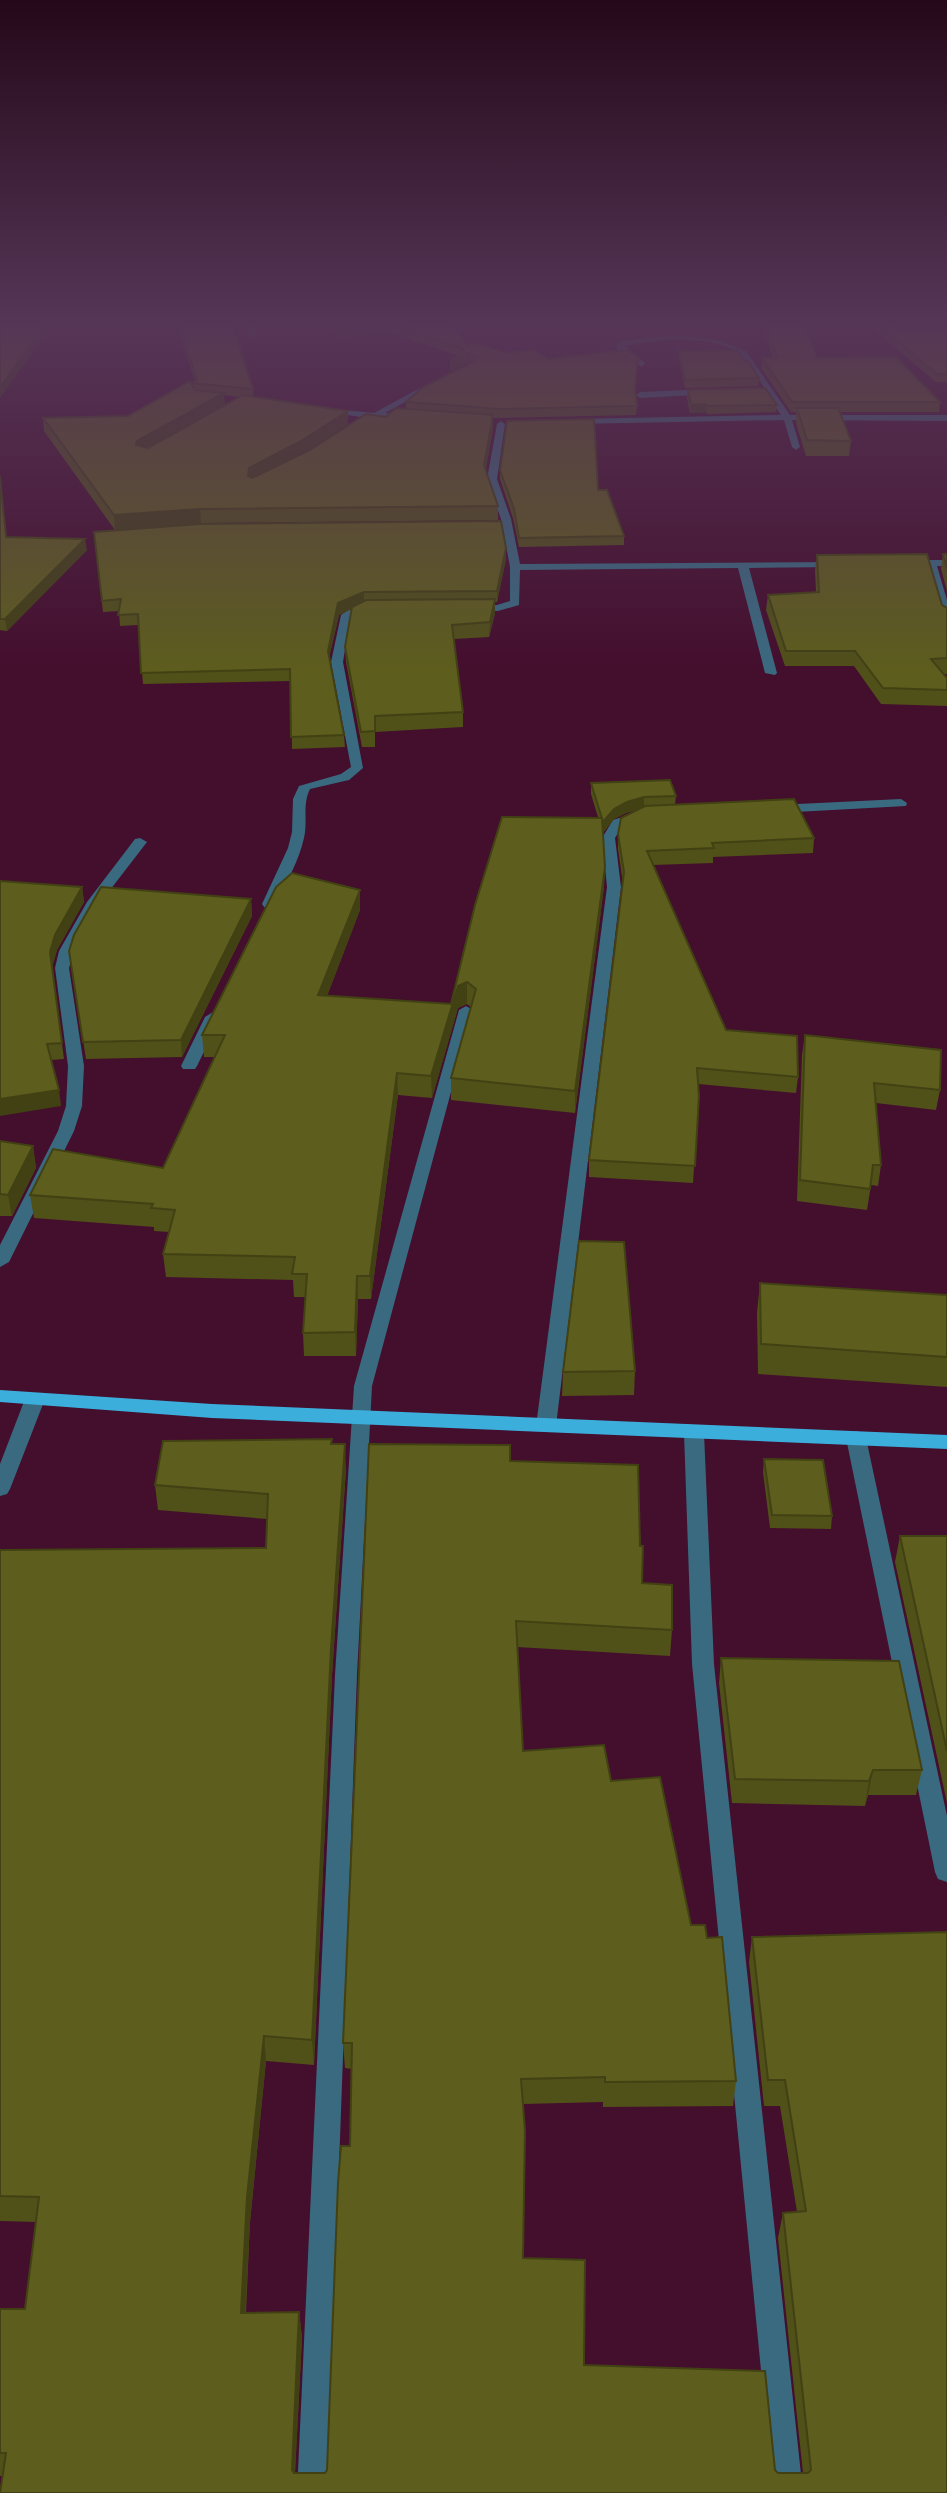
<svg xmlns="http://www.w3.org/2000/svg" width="947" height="2493" font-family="'Open Sans',sans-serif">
<rect width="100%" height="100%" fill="#440e2d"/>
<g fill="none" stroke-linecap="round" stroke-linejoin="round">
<!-- minor -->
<path fill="#3a6a80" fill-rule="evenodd" d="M250,324H258L255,335L251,337L247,335Z
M684,336L720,341L746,351L790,415H947V421L792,420L800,447L796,450L792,447L784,420L570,424L569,422L573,419L781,415C768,396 757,372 741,356C719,333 652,339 625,346L645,363L642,367L616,348L618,342L649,337Z
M433,381L440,383L385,413L408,415L411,420L374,419L321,411L325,408L374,413Z
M710,389L713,394L640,398L636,395L640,392Z
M501,421L505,424L497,479L511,519L520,564L841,562V566L837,567L749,568L777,673L775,675L765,673L738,568L520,570L519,605L498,611L468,610V606L472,605H497L510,601V567L501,519L487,479L497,424Z
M947,560V566H937L947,600V622L942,619L927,566H907L902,563L907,560Z
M374,606L378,607V611L355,615L350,618L343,662L363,768L349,780L310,789C302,805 308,821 304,838C299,861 286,883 276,904L269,908L264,907L262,904L288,848L292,832L293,799L299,786L341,774L351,767L331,662L341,615L348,610Z
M901,799L907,803L906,806L777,813L771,809L777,805Z
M644,810L650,814L649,817L622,826L615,838L621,887L556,1426L553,1431H539L536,1426L607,887L602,838L613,820Z
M140,838L147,842L100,903L74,951L69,968L84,1066L82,1106L74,1131L9,1262L0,1267V1245L58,1131L66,1106L68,1066L55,968L59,951L87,902L135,839Z
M466,1006L473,1010L372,1386L357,1675L327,2493H297L335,1675L354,1386L459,1010Z
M213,1012L221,1017L197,1066L195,1069H183L181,1066L205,1017Z
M35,1393L42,1394L45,1399L10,1489L7,1494L0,1496V1464L25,1399L28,1394Z
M694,1426L701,1428L704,1433L714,1664L803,2493H773L692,1664L684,1433L687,1428Z
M856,1431L863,1433L866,1438L947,1816V1882L938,1879L935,1872L846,1438L849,1433Z"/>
<!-- major -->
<path fill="#3baedc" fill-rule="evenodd" d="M0,1390L212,1404L947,1435V1449L212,1418L0,1402Z"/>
</g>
<!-- wall -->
<path fill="#505019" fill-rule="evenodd" d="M177,324H248L247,327H233L253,389V396L348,424L309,450L406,409V402L471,363L469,362L450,371L457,355L389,332L342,338L318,324H451L468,345L506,353L549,359L635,390L637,406L636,415L493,418V428L486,469L498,506V520L201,523L115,530L44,431L43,418L128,416L192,386V383L195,381ZM224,395L239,397L225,405Z
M762,324H804L817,358L940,402L939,412H840L851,441L849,456H806L796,423V412H791L761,368L762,358H773Z
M868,324H947V332L927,333H947V382H936Z
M679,351L759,378L758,386L685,388L679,359Z
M688,390L777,405L776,412L707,414L706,412L690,413L687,398Z
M500,470L598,490L624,536V545L519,547L513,518L500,479Z
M0,473L6,537L87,550L7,631L0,630Z
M94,532L506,559L497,602H495V613L489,637L454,639L463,712V727L375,732V747H362L346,662L345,647L351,609L339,615L329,658L344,735L345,747L292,749L291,681L143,684L138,625L120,626L119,611L103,612Z
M943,554H947V591L941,569Z
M817,555L942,605L947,608V674H944L947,678V706L881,704L854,666H785L766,610L768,595L816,592L815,570Z
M591,783L676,796L675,805L814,838L813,853L713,857V863L653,865L726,1030L798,1077L796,1093L698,1084L699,1096L693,1183L589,1177V1160L623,883L618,849V834L639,809L626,813L614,819L603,833L604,887L575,1113L451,1100V1078L471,1007L467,1004L458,1008L432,1098L398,1095L371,1299H358L356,1356H304L303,1333L305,1297H294L293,1280L166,1277L163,1254L169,1232L154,1231V1227L34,1218L30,1195L163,1168L215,1057H204L202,1035L360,890V910L327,996L451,1004L475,905L598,817L591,794Z
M0,881L82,887L84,902L57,950L52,967L64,1059L51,1060L61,1106Z
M251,899L252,916L182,1057L86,1059L69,951Z
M805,1035L940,1090L936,1110L876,1103L881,1165L878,1186L871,1185L867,1210L797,1201L802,1055Z
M0,1141L33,1146L36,1168L12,1216H0Z
M760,1283L947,1295V1387L758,1374L757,1313Z
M635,1371L634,1395L562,1396L563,1372Z
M332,1444L346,1469L332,1675L314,2065L266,2061L250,2222L246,2313L299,2312L302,2337L295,2473H325L327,2470L350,2146L352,2069L345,2068L343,2043L510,1461L640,1546L642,1583L672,1630L670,1656L517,1647L523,1751L611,1781L691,1925L707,1938L736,2081L733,2106L603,2107V2102L523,2104V2258L584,2365L778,2473H803L778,2238L783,2213L797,2212L780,2106H764L749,1962L752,1937L947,2493L0,2476V2309H25L36,2222L0,2221V1550L266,1548L267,1519L158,1510L155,1485Z
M764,1459L832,1516L831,1529L770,1528L763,1472Z
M900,1536H947V1803L895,1562Z
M721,1658L922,1770L916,1795H868L865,1806L732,1803L719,1683Z"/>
<!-- shaded-wall -->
<path fill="#414114" d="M45,324H52L0,398V387Z
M384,324H388L389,332L342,338V329Z
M940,324H947V331L896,335L897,327Z
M469,353V362L450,371V362Z
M224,393L225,406L138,458L136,445L137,441Z
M706,404V412L690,413L691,405Z
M348,411V424L302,455L250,482L248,476L249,468Z
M493,415V428L484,479V465Z
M200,509L201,523L115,530L114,515Z
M85,539L87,550L7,631L5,619Z
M506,548V559L497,602V591Z
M364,592V603L339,615L328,662V651L338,603Z
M495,599V613L489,637L490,622Z
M644,797V807L626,813L614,819L603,833V822L614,809L627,802Z
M605,867L604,887L575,1113V1091Z
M82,887L84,902L57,950L52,967L64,1059L50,952L55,935Z
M360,890V910L319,1017L318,995Z
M251,899L252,916L182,1057L181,1040Z
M467,982V1004L458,1008L432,1098L431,1076L458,986Z
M397,1073L398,1095L371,1299L370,1276Z
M59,1090L61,1106L0,1116V1099Z
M33,1146L36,1168L12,1216L8,1195Z
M357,1276L358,1299L356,1356L355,1332Z
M345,1444L346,1469L332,1675L314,2065L312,2040L331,1649Z
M873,1770L868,1795L865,1806L869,1781Z
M264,2036L266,2061L250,2222L244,2338L241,2313L247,2197Z
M299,2312L302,2337L294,2493L292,2470Z"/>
<!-- building -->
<path fill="#5d5d1d" stroke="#414114" stroke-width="2" d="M0,324H45L0,387Z
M179,324H232L253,389L192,383L197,380Z
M333,324H384L342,329Z
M390,324H451L468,345L472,342L506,353L532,350L549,359L627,350L638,358L635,388L637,406L501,409L406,402L422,388L474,361L475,357L469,353L450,362L464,349Z
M766,324H804L817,358L896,357L940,402H792L762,358H777Z
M878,324H940L897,327L902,333H947V374H937Z
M737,350L744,361H748L759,378L685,380L679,351Z
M190,381L195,390L224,393L137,441L136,445L148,448L243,395L348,411L301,441L249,468L248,476L252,478L310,450L366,414L386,417L396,408L493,415L484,465L498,506L200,509L114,515L43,418L128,416Z
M765,388L777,405L707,406L706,404L691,405L688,390Z
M797,408H838L851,441L807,440Z
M594,419L598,490H607L624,536L519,538L514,509L500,470L507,421Z
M0,477L6,537L85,539L5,619H0Z
M501,521L506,548L497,591L364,592L338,603L328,651L344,735L291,737L290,669L141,673L138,614L118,615L121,599L102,601L94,532L200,524Z
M927,554L942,605L947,608V658L931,659L947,678V690L883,688L855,651H786L768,595L819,592L817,555Z
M943,554H947V569Z
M495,599L490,622L452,625L463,712L375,716V731L361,732L345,647L352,607L366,600Z
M670,780L676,796L644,797L627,802L614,809L603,822L591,783Z
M794,799L814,838L712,843L714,848L647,851L726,1030L797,1036L798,1077L697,1068L699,1096L695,1166L589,1160L624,872L618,834L621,818L645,806Z
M502,817L602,818L605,867L575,1091L451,1078L476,989L467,982L458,986L431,1076L397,1073L370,1276H357L355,1332L303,1333L307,1274H292L295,1257L163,1254L175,1210L151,1208L153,1204L30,1195L53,1149L163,1168L225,1035H202L276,887L292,873L360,890L318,995L451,1004L475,905Z
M0,881L82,887L55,935L50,952L62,1043L47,1044L59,1090L0,1099Z
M101,887L251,899L181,1040L83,1042L69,951L74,935Z
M805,1035L941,1050L940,1090L874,1083L881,1165H873L870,1189L800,1180Z
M0,1141L33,1146L8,1195L0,1194Z
M579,1241L624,1242L635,1371L563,1372Z
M760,1283L947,1295V1357L761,1344Z
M332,1439L331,1444H345L331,1649L312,2040L264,2036L247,2197L241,2313L299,2312L292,2470L294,2473H325L327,2470L338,2183L341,2146H350L352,2043H343L369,1444L510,1445V1461L638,1465L640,1546H643L642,1583L672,1585V1630L516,1621L523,1751L604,1745L611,1781L660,1777L691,1925H705L707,1938L722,1937L736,2081L605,2082V2077L521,2079L525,2131L523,2258L585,2260L584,2365L765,2371L775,2470L778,2473H808L811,2470L783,2213L806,2211L785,2080H768L752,1937L947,1932V2493H0L6,2453H0V2309H25L39,2197L0,2196V1550L266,1548L268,1494L155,1485L163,1441Z
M764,1459L823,1460L832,1516L772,1515Z
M900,1536H947V1751Z
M721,1658L899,1661L922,1770H873L869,1781L735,1779Z"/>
<!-- sky -->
<linearGradient id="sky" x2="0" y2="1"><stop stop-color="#250819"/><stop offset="0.48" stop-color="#563657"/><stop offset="1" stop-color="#563657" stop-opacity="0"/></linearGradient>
<rect width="947" height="673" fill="url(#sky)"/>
</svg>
